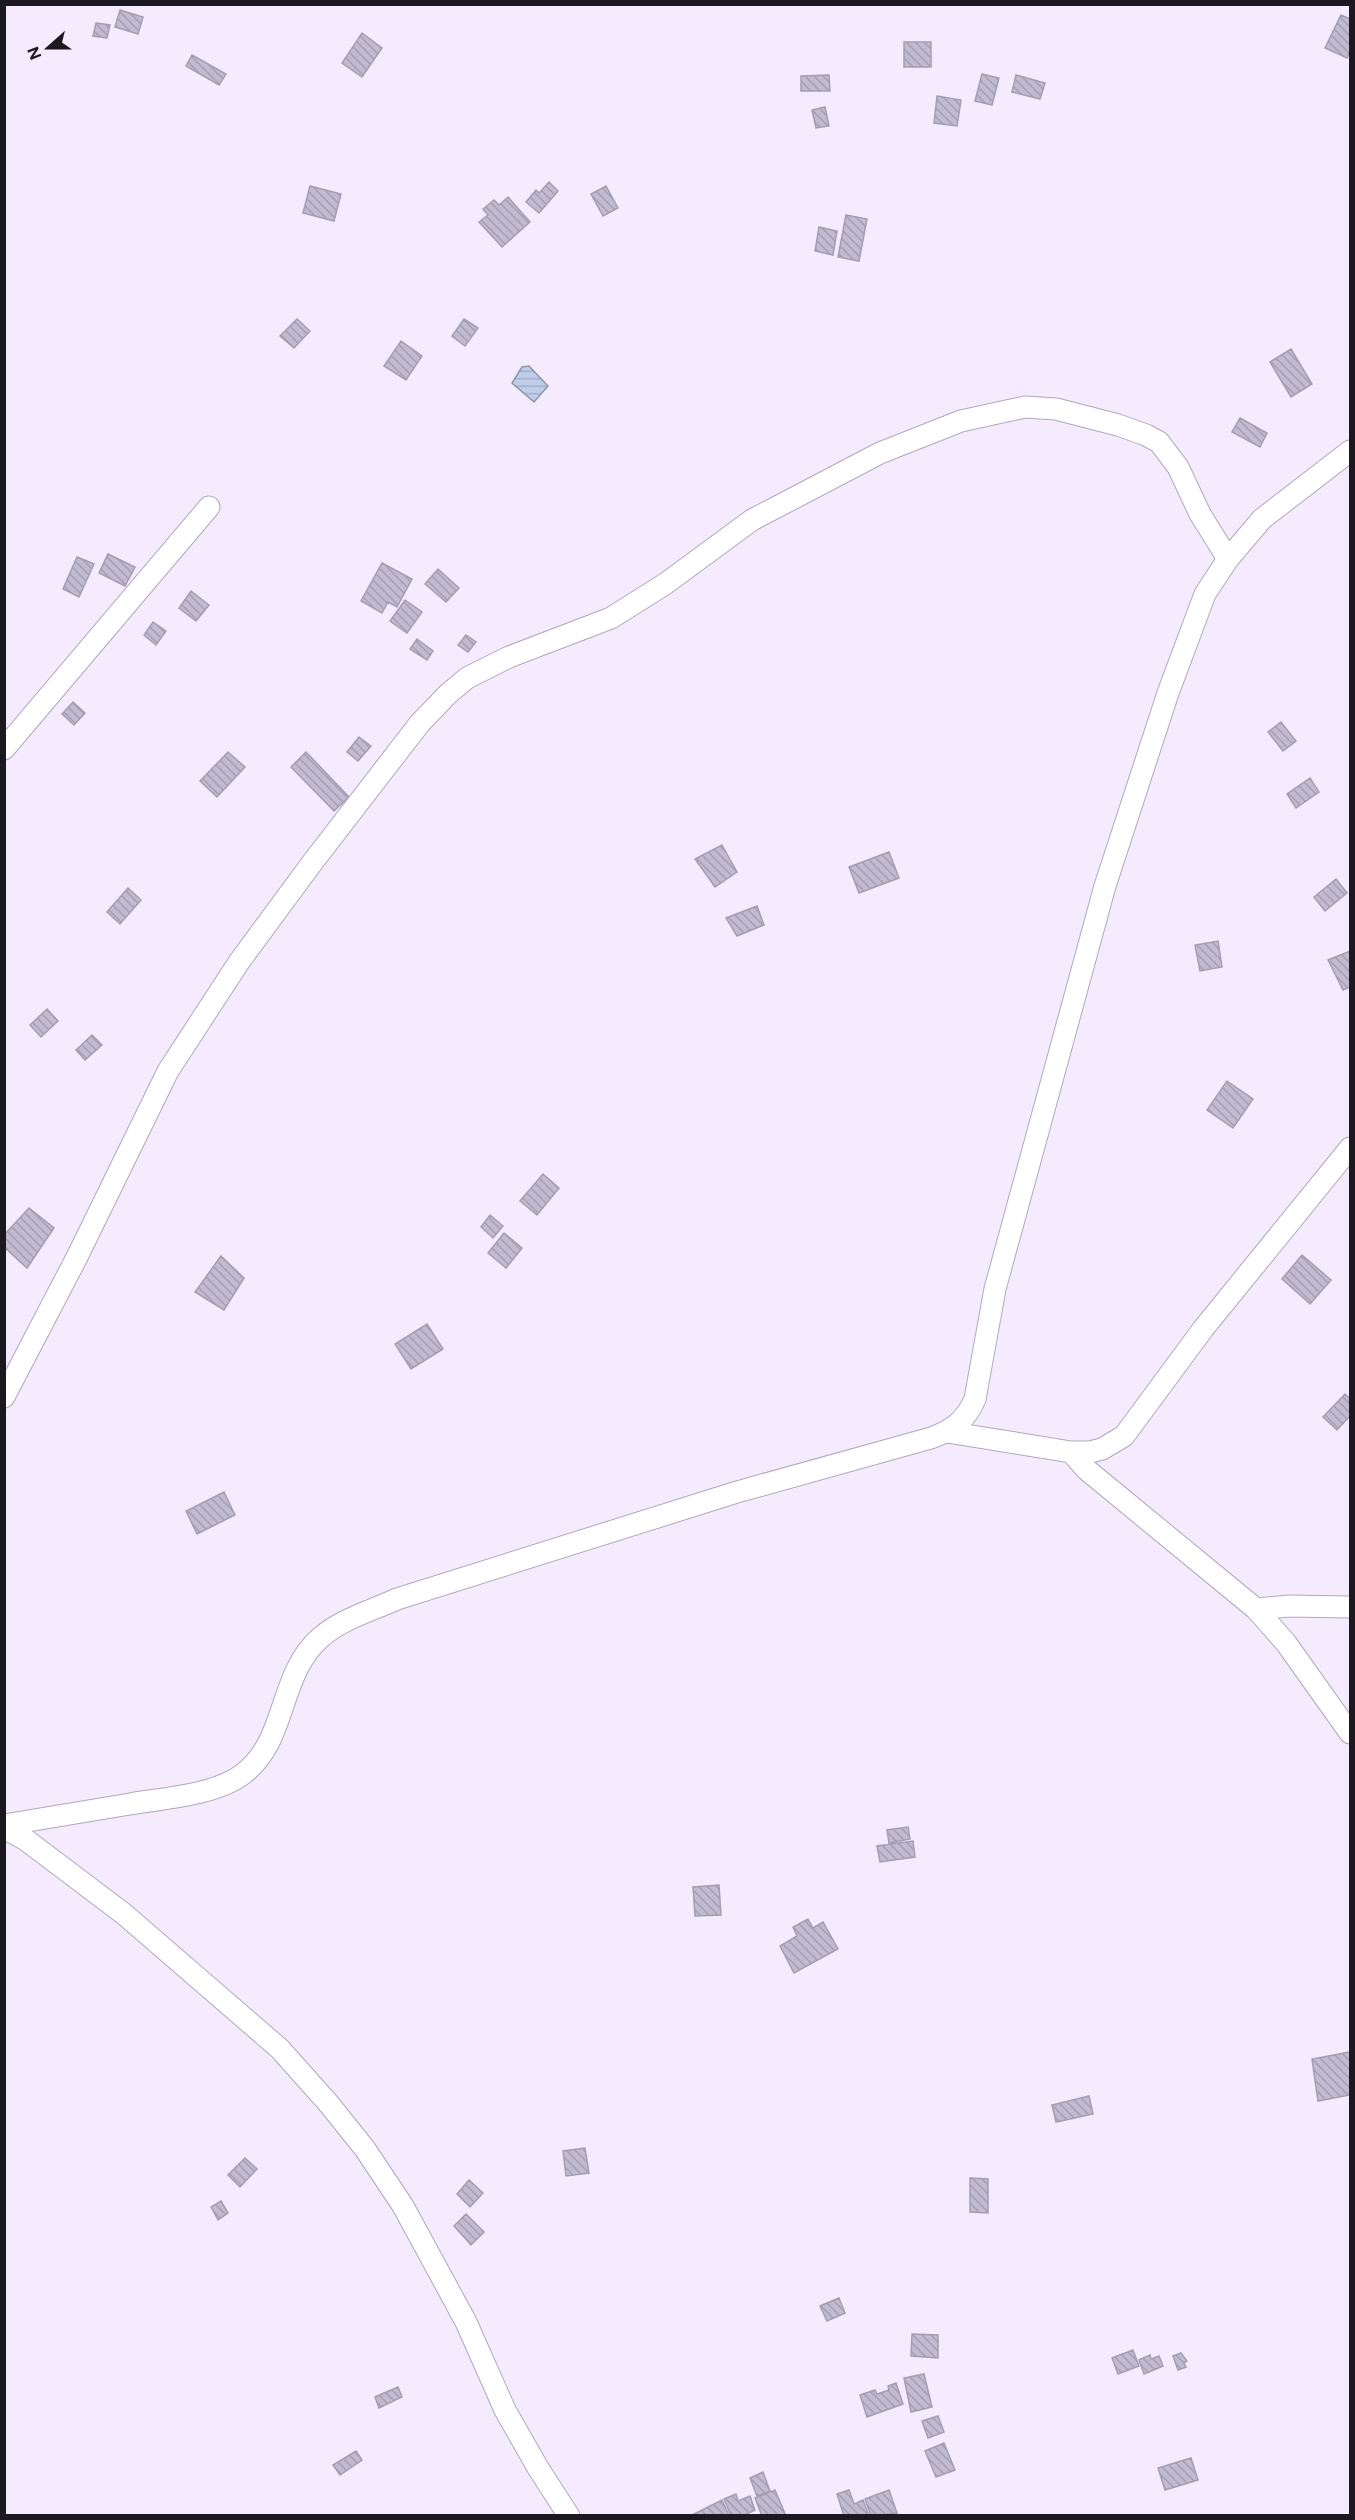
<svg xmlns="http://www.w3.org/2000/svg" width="1355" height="2520" font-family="Figtree,sans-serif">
<defs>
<pattern id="water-rules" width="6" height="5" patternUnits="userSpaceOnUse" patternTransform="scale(1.5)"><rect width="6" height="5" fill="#becee9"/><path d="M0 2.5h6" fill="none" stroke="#a3b0c7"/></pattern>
<pattern id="building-back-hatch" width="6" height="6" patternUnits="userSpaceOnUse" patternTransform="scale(1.5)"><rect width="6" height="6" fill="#c1bad0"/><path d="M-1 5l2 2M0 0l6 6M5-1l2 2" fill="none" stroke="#a59fb2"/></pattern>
</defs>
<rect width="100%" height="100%" fill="#f4ecfe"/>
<!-- water -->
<path fill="url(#water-rules)" stroke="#8d97ac" stroke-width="1.5" d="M529,366L548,386L534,402L512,383L522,367Z"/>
<!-- building -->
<path fill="url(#building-back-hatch)" stroke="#a49db2" stroke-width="1.5" d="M120,10L143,17L138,34L115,27Z
M1341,15L1350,19V51L1347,58L1325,48Z
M96,23L110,25L107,38L93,36Z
M362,33L382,48L362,77L342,63Z
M904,42H931V67H904Z
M192,55L226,74L219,85L186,66Z
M982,74L999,78L992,105L975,101Z
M829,75L830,91H801V76Z
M1016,75L1045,83L1040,99L1012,92Z
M937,96L961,100L957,126L934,123Z
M825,107L829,126L816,128L812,110Z
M549,182L558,191L539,213L526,202L536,190L539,193Z
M310,186L341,194L334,221L303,213Z
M606,186L618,208L603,216L591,194Z
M508,197L530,222L502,247L479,222L488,215L483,209L494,200L499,205Z
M846,215L867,219L859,261L838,257Z
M819,227L837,231L833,255L815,251Z
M297,319L310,331L294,348L280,336Z
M464,319L478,328L465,346L452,336Z
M401,341L422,356L406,380L384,366Z
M1291,349L1312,384L1291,397L1270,362Z
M1240,418L1267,433L1260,447L1232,432Z
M108,554L135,567L125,586L99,573Z
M77,557L94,564L79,597L63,589Z
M382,563L412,579L397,607L388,602L382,613L361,601Z
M438,569L459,588L446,602L425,584Z
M191,591L209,605L196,621L179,608Z
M405,600L422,612L407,633L390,621Z
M153,622L166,631L156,645L144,635Z
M466,635L476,642L468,652L458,645Z
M417,639L433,651L427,660L410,649Z
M73,702L85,713L74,725L62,714Z
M1281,722L1296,741L1283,751L1268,732Z
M359,737L371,746L358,761L347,752Z
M228,752L245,767L217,797L200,781Z
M306,752L349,797L334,811L291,767Z
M1310,778L1319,792L1296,808L1287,794Z
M722,845L737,872L715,887L695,859Z
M889,852L899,878L859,893L849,867Z
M1336,879L1347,893L1325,911L1314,897Z
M128,888L141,900L120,924L107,912Z
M757,906L764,925L737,936L726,918Z
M1218,941L1222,967L1200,971L1195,945Z
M1350,951V987L1343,990L1328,960Z
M47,1009L58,1021L41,1037L30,1025Z
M92,1035L102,1045L85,1060L76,1050Z
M1227,1081L1253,1099L1233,1128L1207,1110Z
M543,1174L559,1188L537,1215L520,1201Z
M29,1208L54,1228L27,1268L4,1247V1235Z
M490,1215L503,1226L493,1238L481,1227Z
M504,1233L522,1248L506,1268L488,1253Z
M1302,1255L1331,1280L1310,1304L1282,1279Z
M221,1256L244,1278L224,1310L195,1292Z
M427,1324L443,1349L411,1369L395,1344Z
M1345,1394L1350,1399V1416L1337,1430L1323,1417Z
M224,1492L235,1515L197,1534L186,1511Z
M908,1827L910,1839L889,1843L887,1830Z
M913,1841L915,1857L880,1862L877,1846Z
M719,1885L721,1915L695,1916L693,1887Z
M808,1919L813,1928L823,1922L838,1949L794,1973L780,1946L797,1936L793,1927Z
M1350,2052V2095L1318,2101L1312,2059Z
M1089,2096L1093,2114L1056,2122L1052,2105Z
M585,2148L589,2173L566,2176L563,2151Z
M245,2158L257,2169L240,2187L228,2175Z
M970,2178L988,2179V2213L970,2212Z
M469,2180L483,2193L470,2207L457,2194Z
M221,2201L228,2213L218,2220L211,2207Z
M466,2214L484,2232L471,2245L454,2226Z
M839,2298L845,2313L827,2321L820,2306Z
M912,2334L938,2335V2358L911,2356Z
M1133,2350L1139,2366L1118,2374L1112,2358Z
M1181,2353L1187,2361L1184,2363L1186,2367L1178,2370L1173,2356Z
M1150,2355L1151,2359L1159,2356L1163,2366L1144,2374L1139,2360Z
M924,2374L932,2407L911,2412L904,2378Z
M896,2383L903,2404L867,2417L860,2395L875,2390L877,2394L889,2390L888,2386Z
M398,2387L402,2397L379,2408L375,2397Z
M938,2416L944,2432L928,2438L922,2421Z
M944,2443L955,2470L936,2477L925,2451Z
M356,2451L362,2460L340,2475L333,2465Z
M1191,2458L1198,2480L1165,2490L1158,2468Z
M763,2472L770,2491L757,2496L750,2478Z
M775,2490L786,2516H762L755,2498Z
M849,2490L854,2504L863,2500L869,2516H844L837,2494Z
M889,2490L897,2513L871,2516L865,2499Z
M736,2494L738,2501L750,2496L755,2510L742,2516H731L724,2499Z
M722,2500L729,2516H690Z"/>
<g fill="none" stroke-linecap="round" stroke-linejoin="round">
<defs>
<path id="street" d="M4,749L209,507
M4,1397L77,1257L168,1071L239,962L312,863L420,723L448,694L467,678L509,657L611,618L665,584L752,520L880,453L961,421L1025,407L1056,409L1118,425L1146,435L1159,442L1178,467L1200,514L1228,559
M947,1432L1071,1452H1090L1102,1449L1124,1436L1203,1329L1350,1148
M1071,1452L1087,1470L1256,1609L1286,1643L1350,1733
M1256,1609L1289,1606L1350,1607
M4,1825C46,1818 88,1811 130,1804C164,1798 216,1795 243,1774C288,1740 278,1675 320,1638C341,1619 371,1611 397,1599L737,1492L931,1438C953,1430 966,1420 975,1399L995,1289L1105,886L1168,693L1205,594L1228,559L1262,519L1350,451
M4,1828L26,1840L124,1914L280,2049L329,2104L365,2149L403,2206L466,2322L505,2410L538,2468L569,2516"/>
</defs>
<!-- street casing -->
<use href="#street" stroke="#b1a7bb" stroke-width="23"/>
<!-- street -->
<use href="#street" stroke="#fff" stroke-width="21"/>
</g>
<!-- border -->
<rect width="1355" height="2520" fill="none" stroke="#1b181f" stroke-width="12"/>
<!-- north arrow -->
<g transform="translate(48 48) rotate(249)" stroke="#f4ecfe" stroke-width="4.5" paint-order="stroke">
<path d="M0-4.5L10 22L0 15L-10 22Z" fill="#1b181f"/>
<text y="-9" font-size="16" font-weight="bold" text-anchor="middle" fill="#1b181f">N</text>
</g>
</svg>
